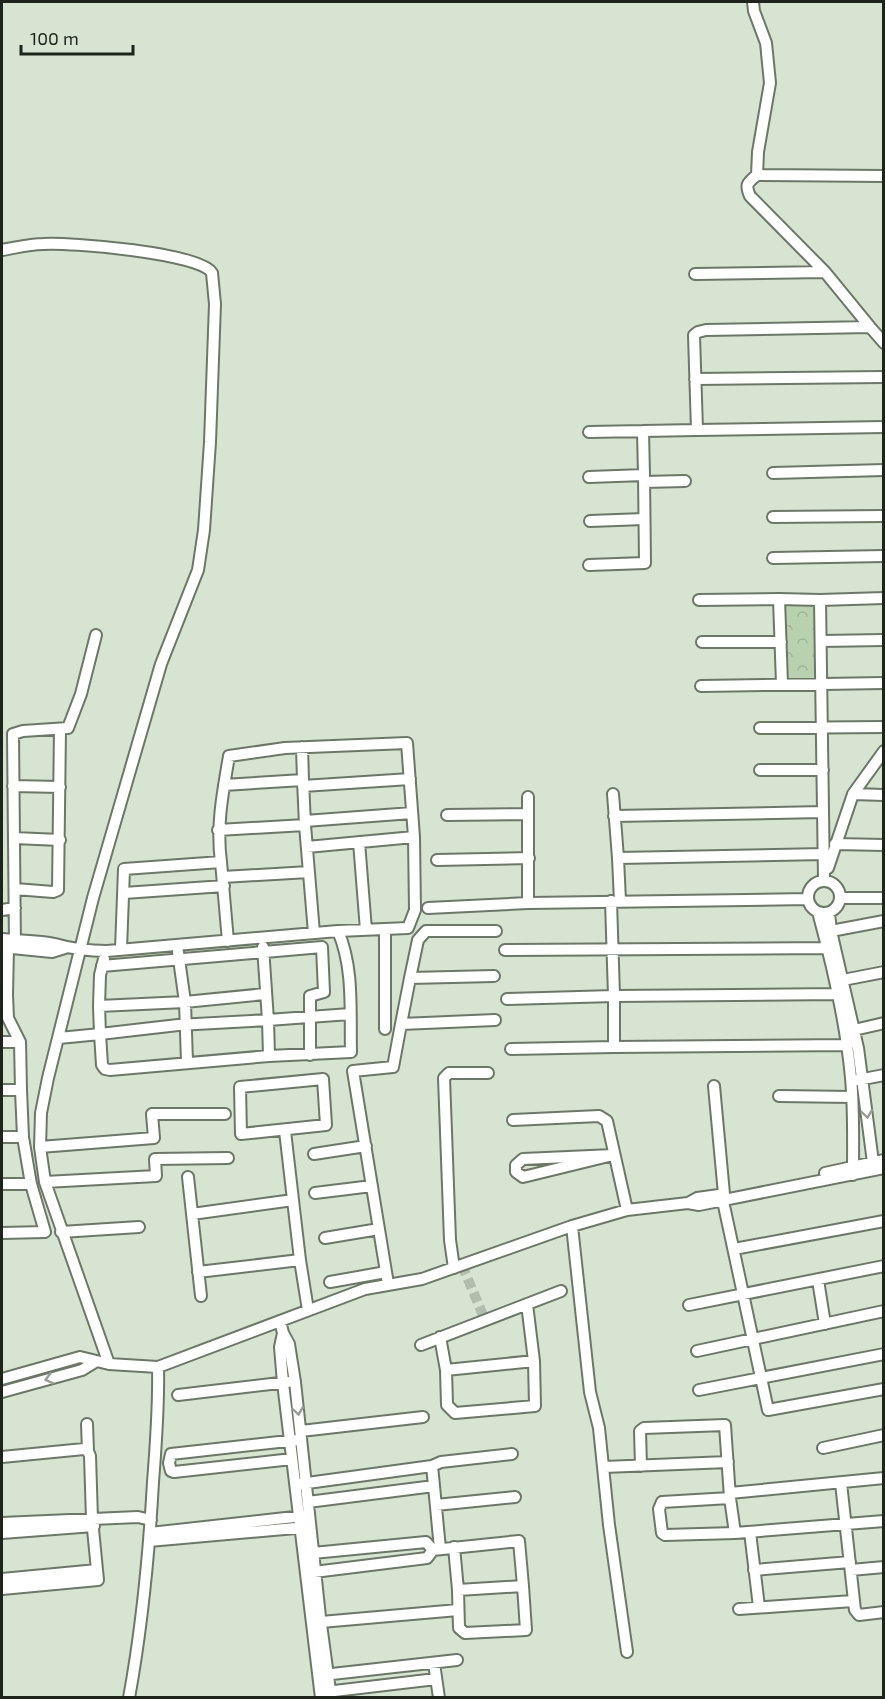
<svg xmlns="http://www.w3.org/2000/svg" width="885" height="1699" font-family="'Exo 2',sans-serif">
<defs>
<pattern id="park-crowns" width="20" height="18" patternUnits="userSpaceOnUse" patternTransform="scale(1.5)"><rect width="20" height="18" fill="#bad1b0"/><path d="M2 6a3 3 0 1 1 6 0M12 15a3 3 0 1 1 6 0" fill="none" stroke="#9fb397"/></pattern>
</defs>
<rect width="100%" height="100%" fill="#d6e4d1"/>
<!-- park -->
<path fill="url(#park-crowns)" d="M816,603L818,680H786L785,604Z"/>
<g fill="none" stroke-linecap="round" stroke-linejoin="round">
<!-- minor-tunnel -->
<path stroke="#b1bdad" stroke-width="10" stroke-dasharray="10 5" stroke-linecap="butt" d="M462,1265L485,1320"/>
<defs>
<path id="minor" d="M753,2L754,11L766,43L770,83L758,152L757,175C747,183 745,185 750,196L825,272L870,327
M757,175L884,176
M2,250C15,248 29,244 43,244C69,242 201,253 212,273L215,304L210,442L204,530L198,570L161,664L93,898L48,1078L41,1113L40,1147L154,1138L152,1114H225
M695,274L825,272
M884,343L870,327L706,330L698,332L694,335L697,430L884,427
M695,379L884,377
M589,432L697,430
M773,473L884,470
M589,477L644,475L643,431
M644,482L685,481
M773,517L884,516
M590,521L644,519
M773,558L884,556
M589,565L645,563L644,475
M779,599L820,600
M699,600L779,599L782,684
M821,641L884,640
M702,642H781
M701,686L884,683
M760,728L884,727
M760,770H823
M224,785L303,780L302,747
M13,786L60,787
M303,786L410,779
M613,794L618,858L824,854
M853,794L884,795
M447,815L527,814
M614,816L823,812
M305,821L412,813
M305,825L314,933
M218,830L305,825L303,780
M14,838L60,840
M359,842L366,930
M835,844L884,845
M307,847L414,837
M618,858L620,901
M437,860L529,858
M221,862C216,825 223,792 229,756L285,748L407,743L414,837L415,910L408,928L338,931
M828,868L853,794L884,751
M223,877L309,872
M824,880L820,600L884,598
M808 897a16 16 0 1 1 32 0a16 16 0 1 1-32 0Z
M15,889L53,892L58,890L60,729
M124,893L224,886
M841,898H884
M528,903L808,899
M428,908L528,903V797
M2,910L15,908
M818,912C833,967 846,1022 851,1078C854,1110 853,1143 853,1175
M829,913L831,931L858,1048L874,1170
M385,929V1029
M831,931L884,921
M2,939C19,941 38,940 55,944C72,949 88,951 107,951L338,931C354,968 350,1011 351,1052L269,1056L268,1020L178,1025L100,1034L102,1065L105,1069L110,1070L269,1056
M2,947L52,952L65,948
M263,947L268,1020L350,1014
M15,948L13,734L23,731L68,728L81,694L96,635
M121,949L124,869L221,862L228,941
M505,950L828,948
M178,952L185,1002L187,1062
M102,966L322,947L324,992L310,996V1055
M410,978L418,940L426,931H496
M843,980L884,972
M839,994L614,996V1047L848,1045
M2,995H7L8,1018L20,1042
M7,995L8,948
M507,999L614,996L611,901
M99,1006L100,975L104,959
M401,1024L410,978L494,976
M854,1030L884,1023
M59,1038L100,1034L99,1006L185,1002L265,994
M2,1042H20L21,1090
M511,1049L614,1047
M323,1079L326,1125L241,1134L240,1087Z
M858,1080L884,1075
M714,1086L724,1194
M2,1090H21L23,1137H2
M779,1096L852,1097
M513,1120L599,1116L607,1121L627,1210
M23,1137L31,1184
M40,1147L45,1182L156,1176L155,1159L228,1158
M314,1154L366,1146
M613,1155L523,1177L516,1172V1165L523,1159Z
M825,1173L884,1160
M188,1177L201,1296
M45,1182L109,1364
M2,1184H31L45,1232L2,1233
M315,1193L372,1186
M723,1201L768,1410L884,1389
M688,1203L697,1198L719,1195
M192,1214L293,1200L285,1131
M572,1226L590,1392L599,1428L609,1525L627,1652
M61,1232L139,1227
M325,1238L379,1229
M734,1249L884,1221
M300,1260L308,1310
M454,1268L450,1240L444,1078L449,1073H488
M198,1272L300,1260L293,1200
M818,1280L825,1324
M330,1282L386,1272
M388,1284L353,1071L393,1067L401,1024L495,1020
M527,1304L534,1361L446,1370L447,1405L455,1413L535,1406L534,1361
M689,1305L884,1266
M280,1321L283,1333L289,1344L295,1382L320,1617L331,1698
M283,1333L280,1347L283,1383L321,1698
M440,1337L446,1370
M421,1345L561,1291
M697,1351L884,1311
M2,1379L80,1357L109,1364L158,1367L365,1289L422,1279L572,1226L627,1210L688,1203L699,1205L884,1168
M699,1390L884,1354
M2,1392L82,1370L95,1362
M178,1395L288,1382
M87,1424L88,1451
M301,1431L423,1417
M823,1448L884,1435
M2,1457L84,1449L88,1451L90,1456L92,1519L98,1580L2,1589
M292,1459L174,1472L171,1471L169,1463L171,1454L297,1440
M432,1466L441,1462L512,1454
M641,1466L640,1431L644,1428L725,1425L730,1498L735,1533L884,1521
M604,1467L728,1462
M841,1483L855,1610L859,1615L884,1612
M300,1484L432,1466L434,1486L308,1502
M434,1486L440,1549
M730,1493L884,1478
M730,1498L662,1502L659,1509L662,1533L665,1535L735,1533
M436,1505L515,1497
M2,1523L138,1517L151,1520
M750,1532L759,1607
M2,1533L94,1526
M150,1533L303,1516
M149,1541L307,1527
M454,1547L458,1590
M313,1553L426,1542L433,1550
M754,1570L850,1562
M851,1570L884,1567
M306,1573L427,1558L433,1550L519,1541L523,1586L458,1590L459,1628L465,1633L526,1630L523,1586
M2,1579L97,1570
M739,1609L853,1601
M321,1622L458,1610
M434,1663L439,1698
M323,1675L457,1660
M326,1692L436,1679
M129,1698C142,1627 149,1554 153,1482C156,1444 159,1405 158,1367"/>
</defs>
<!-- minor casing -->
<use href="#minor" stroke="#6c7867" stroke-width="14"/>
<!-- minor -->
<use href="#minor" stroke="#fff" stroke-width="10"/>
</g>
<!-- one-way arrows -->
<defs><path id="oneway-chevron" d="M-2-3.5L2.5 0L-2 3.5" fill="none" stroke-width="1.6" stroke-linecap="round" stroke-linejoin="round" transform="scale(1.5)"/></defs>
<g stroke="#9a9c99">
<use href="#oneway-chevron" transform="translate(867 1114) rotate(82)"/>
<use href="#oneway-chevron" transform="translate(49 1379) rotate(165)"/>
<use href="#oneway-chevron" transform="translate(298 1411) rotate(82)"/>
</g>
<!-- border -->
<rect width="885" height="1699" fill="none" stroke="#1e231c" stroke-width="6"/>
<!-- scale -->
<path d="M21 45v9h112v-9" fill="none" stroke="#1e231c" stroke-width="3"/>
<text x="30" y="45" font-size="18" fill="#1e231c" stroke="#d6e4d1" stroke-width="4.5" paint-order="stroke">100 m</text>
</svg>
